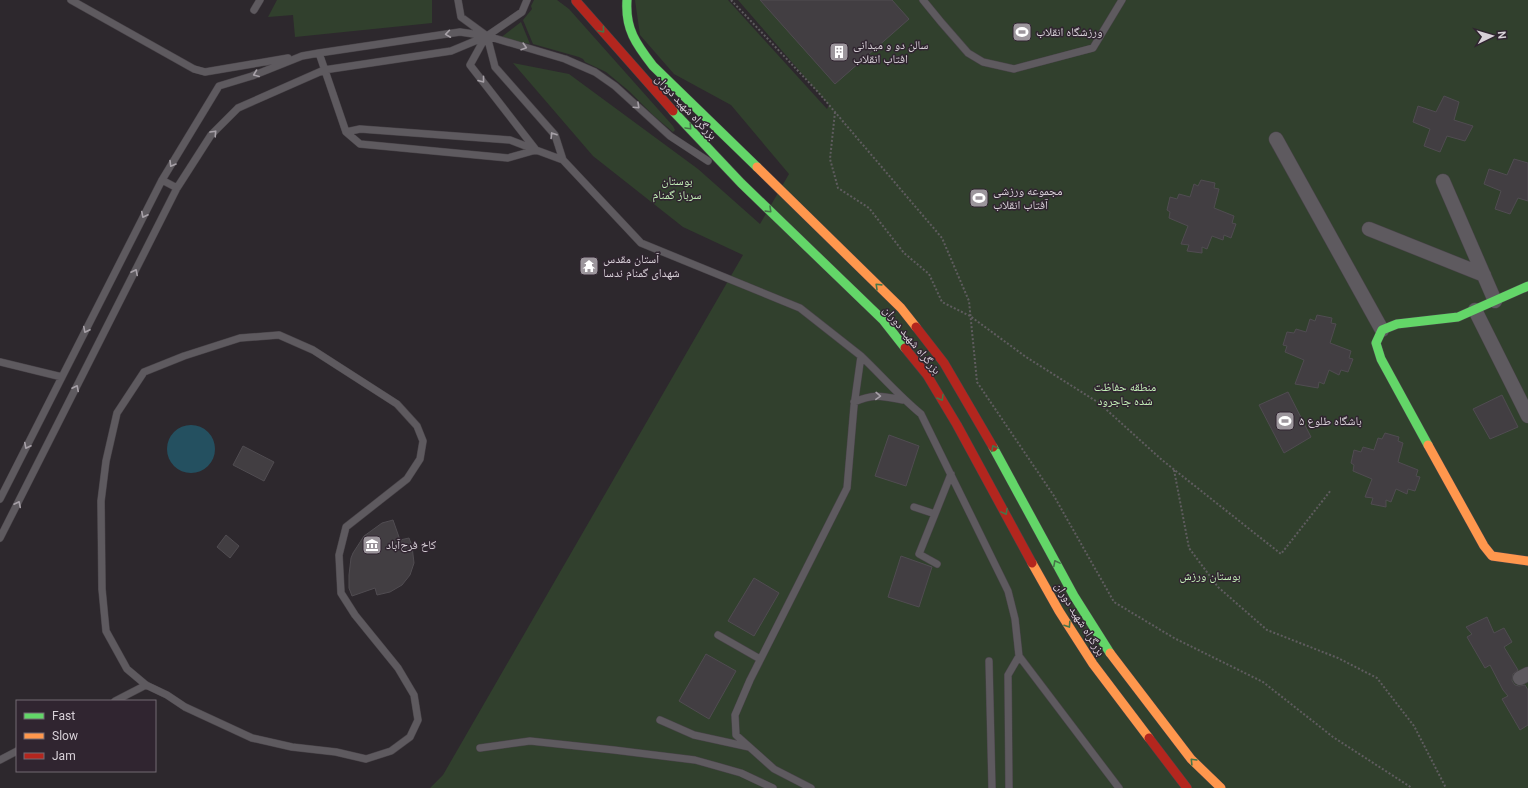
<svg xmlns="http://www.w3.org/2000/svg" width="1528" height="788" font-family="Roboto,'Noto Naskh Arabic',sans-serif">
<rect width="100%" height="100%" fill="#2d282d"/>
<!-- green -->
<path fill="#31402d" d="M277,0H432V23L295,37L293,15L268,17Z
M534,0H557L569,9L673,126L675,130L673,132L654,116L629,91L606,72L585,62L583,59L579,57L533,44L523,20L532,9L531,6Z
M635,0H728L827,109L829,105L738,0H1528V788H430L443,775L743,255L683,227L593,156L513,63L569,74L698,169L760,224L789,174L731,105L674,74L640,35Z
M521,22L530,44L499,39Z"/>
<!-- water -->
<path fill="#245060" d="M167 449a24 24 0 1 1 48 0a24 24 0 1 1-48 0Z"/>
<!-- building -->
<path fill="#423e42" stroke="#504c51" d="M760,0H892L909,19L835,84Z
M1444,96L1459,102L1454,120L1473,126L1465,141L1447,136L1440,152L1424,146L1430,129L1413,122L1418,106L1436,112Z
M1514,159L1528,163V201L1518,198L1510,214L1495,209L1501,191L1484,184L1489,169L1507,175Z
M1201,180L1215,183L1214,188L1219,189L1214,208L1234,216L1232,223L1236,224L1231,238L1224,235L1223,240L1212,236L1207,249L1202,247V253L1187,251L1189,245L1181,244L1188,226L1169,218L1170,212L1167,210L1170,197L1177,199L1179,194L1190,197L1194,184L1198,186Z
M1317,315L1332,318L1331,323L1336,324L1330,343L1351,351L1349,358L1353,359L1348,372L1341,370L1339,375L1329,370L1324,384L1319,382L1318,388L1295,384L1304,360L1285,352L1287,346L1283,345L1287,332L1294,333L1296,329L1306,332L1310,319L1315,321Z
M1288,392L1311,437L1284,453L1259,405Z
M1502,395L1518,427L1490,439L1473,409Z
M1385,433L1399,437L1398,441L1403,443L1398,462L1418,470L1416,476L1420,477L1415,491L1408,489L1407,494L1396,489L1391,502L1386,500V507L1371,504L1373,498L1365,497L1372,479L1353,471L1354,465L1351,463L1354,450L1361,452L1363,447L1374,450L1378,438L1382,439Z
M889,435L919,446L906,486L875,476Z
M243,446L274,462L264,481L233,465Z
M393,520L400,540L409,538L412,546L414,563L410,575L402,585L390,592L377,595L375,588L352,596L349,588V575L351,558L353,553L364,536L371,531L382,523Z
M226,535L239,546L230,558L217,547Z
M901,556L932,567L919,607L888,597Z
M754,578L779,593L754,636L728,621Z
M1487,617L1494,633L1504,628L1512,642L1504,647L1518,670L1513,674L1512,681L1515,685L1519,686L1525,685L1528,690V725L1520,730L1502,699L1508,696L1503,690L1490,665L1485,668L1467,637L1472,634L1466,627Z
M706,654L736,671L709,719L679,701Z"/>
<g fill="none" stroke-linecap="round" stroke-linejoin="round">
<defs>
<path id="lane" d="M71,0L194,69L205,72L288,58
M458,0L461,17L487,36L495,67L555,135L563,160L536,150L470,65L486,36
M923,0L941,22L968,53L983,62L1014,69L1093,48L1122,0
M254,10L260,0
M319,53L346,132
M360,129L510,140L536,150L508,158L360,144L346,132Z
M563,160L641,243L800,308L861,356L854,406L847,488L750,680L735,715L736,735L774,769L811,788
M162,180L177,188
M279,335L313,350L397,404L417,426L423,441L420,459L407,479L346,527L339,555L341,593L355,615L398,668L414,695L418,720L410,737L391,751L366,759L336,752L292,747L252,738L185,707L167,695L146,685L127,669L106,631L102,589L101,501L106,461L117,413L144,372L184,356L240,338Z
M861,356C881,375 899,396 921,414L1008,591L1015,619L1019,656L1119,788
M0,362L62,377
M854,402C875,393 882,396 903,400
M0,499L162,180L219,86L252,76L302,56L319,53L460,32L487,36L565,59L595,72L615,86L670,136L708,161
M914,507L935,514
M0,538L177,188L211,135L238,108L324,70L451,51L487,36L522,12L527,0
M937,564L919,554L951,474
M718,635L760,659
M989,661L992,788
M115,701L146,685
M660,720L694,735L749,747
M480,748L530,741L614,750L695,760L741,773L773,788
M0,760L17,751
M1009,788L1008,675L1019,656"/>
<path id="street" d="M1276,139L1382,330
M1443,181L1495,301
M1369,229L1484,275
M1475,310L1528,416
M1520,678L1528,674"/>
<path id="fast" d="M627,0C625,29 636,44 653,66L757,167
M673,111L741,183L883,320L905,348
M1428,445L1381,359L1376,343L1382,330L1397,324L1458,317L1528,286
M993,447L1074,596L1110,653"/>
<path id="slow" d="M757,167L901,308L916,327
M1428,445L1484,546L1492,556L1528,561
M1032,563L1059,611L1093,664L1149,738
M1110,653L1191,759L1221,788"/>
<path id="jam" d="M576,1L673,111
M916,327L944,363L993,447
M905,348L927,375L957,425L1032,563
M1149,738L1187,788"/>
</defs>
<!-- lane casing -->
<use href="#lane" stroke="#484348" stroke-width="8"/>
<!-- street casing -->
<use href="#street" stroke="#484348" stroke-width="15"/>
<!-- fast casing -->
<use href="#fast" stroke="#484348" stroke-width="10"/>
<!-- slow casing -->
<use href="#slow" stroke="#484348" stroke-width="10"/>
<!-- jam casing -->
<use href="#jam" stroke="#484348" stroke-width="10"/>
<!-- path -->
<path stroke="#5f5c5f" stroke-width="2" stroke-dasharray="2 2" stroke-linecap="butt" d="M731,0L818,92L942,238L969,301L977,382L1054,496L1114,602L1174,638L1263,682L1333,737L1412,788
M835,112L830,159L838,188L869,208L904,253L929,274L942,302L970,316L1026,357L1099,403L1162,460L1281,554L1331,490
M1174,470L1189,548L1218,587L1267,630L1338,658L1377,678L1414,726L1446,788"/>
<!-- lane -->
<use href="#lane" stroke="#5e5a5f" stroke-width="7"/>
<!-- street -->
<use href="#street" stroke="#5e5a5f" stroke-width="14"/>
<!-- fast -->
<use href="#fast" stroke="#63d668" stroke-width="9"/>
<!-- slow -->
<use href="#slow" stroke="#ff974d" stroke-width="9"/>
<!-- jam -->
<use href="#jam" stroke="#b3261e" stroke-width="9"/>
</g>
<!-- one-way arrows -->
<defs><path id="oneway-chevron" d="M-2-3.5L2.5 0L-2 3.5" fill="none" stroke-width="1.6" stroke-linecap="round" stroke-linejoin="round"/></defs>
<g stroke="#477549">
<use href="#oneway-chevron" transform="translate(602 30) rotate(50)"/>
<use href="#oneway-chevron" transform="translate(689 127) rotate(47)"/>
<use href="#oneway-chevron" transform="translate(769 210) rotate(44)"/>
<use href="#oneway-chevron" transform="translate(878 286) rotate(-136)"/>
<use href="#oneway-chevron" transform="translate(941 398) rotate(60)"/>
<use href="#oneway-chevron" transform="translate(994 448) rotate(-118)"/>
<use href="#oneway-chevron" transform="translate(1005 512) rotate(61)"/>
<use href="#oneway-chevron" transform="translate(1056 563) rotate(-118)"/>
<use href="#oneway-chevron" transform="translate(1068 625) rotate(57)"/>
<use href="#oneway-chevron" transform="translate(1193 761) rotate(-134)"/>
</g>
<g stroke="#a7a1a8">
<use href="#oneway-chevron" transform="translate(448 34) rotate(172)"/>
<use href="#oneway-chevron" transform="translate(524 47) rotate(17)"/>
<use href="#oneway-chevron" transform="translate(256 74) rotate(159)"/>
<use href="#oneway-chevron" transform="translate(482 80) rotate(52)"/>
<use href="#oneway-chevron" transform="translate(637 106) rotate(43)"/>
<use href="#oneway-chevron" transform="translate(214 133) rotate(-47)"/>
<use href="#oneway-chevron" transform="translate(553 135) rotate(-122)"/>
<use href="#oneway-chevron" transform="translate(172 164) rotate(121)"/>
<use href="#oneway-chevron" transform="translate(144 215) rotate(117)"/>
<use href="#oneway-chevron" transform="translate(135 272) rotate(-63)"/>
<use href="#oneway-chevron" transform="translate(86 330) rotate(117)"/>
<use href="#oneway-chevron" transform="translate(76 388) rotate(-63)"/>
<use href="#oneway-chevron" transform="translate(878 396) rotate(2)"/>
<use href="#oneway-chevron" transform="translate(27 446) rotate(117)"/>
<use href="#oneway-chevron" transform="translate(18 504) rotate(-63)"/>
</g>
<!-- icons -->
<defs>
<symbol id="stadium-square" viewBox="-11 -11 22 22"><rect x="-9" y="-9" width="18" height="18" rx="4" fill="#9c969c" stroke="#302530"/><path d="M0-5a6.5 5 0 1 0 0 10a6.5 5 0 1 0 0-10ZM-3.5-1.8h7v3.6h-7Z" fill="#fff"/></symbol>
<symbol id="building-square" viewBox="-11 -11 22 22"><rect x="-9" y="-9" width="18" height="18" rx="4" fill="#9c969c" stroke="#302530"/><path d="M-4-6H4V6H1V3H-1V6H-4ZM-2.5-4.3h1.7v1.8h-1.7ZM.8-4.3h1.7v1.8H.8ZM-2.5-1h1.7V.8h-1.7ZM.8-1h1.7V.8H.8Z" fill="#fff"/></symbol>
<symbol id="temple-square" viewBox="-11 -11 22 22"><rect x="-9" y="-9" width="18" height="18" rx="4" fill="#9c969c" stroke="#302530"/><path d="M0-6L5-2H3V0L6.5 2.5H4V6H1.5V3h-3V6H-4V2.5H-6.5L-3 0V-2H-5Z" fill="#fff"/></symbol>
<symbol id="museum-square" viewBox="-11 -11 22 22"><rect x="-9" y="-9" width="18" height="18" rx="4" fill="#9c969c" stroke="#302530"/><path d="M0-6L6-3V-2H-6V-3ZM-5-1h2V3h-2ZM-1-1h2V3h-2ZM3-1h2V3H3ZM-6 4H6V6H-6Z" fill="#fff"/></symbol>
</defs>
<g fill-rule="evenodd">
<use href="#stadium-square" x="1011" y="21" width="22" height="22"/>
<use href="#building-square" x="828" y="41" width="22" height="22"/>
<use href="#stadium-square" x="968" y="187" width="22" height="22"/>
<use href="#temple-square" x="578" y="255" width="22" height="22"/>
<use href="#stadium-square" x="1274" y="410" width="22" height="22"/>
<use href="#museum-square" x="361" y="534" width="22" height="22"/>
</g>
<g text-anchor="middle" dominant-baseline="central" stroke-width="3" stroke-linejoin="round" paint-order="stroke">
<!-- poi labels -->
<g font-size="12" fill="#d8d1d8" stroke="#302530" text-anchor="start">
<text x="1036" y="32">ورزشگاه انقلاب</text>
<text x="853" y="45">سالن دو و میدانی<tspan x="853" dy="14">افتاب انقلاب</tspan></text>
<text x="993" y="191">مجموعه ورزشی<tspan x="993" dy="14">آفتاب انقلاب</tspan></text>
<text x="603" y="259">آستان مقدس<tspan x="603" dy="14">شهدای گمنام ندسا</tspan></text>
<text x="1299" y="421">باشگاه طلوع ۵</text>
<text x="386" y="545">کاخ فرح‌آباد</text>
</g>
<!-- street labels -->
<g font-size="12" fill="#d8d1d8" stroke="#302530">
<text transform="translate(686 107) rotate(47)">بزرگراه شهید دوران</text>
<text transform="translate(912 340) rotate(51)">بزرگراه شهید دوران</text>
<text transform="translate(1080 619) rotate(58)">بزرگراه شهید دوران</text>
</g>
<!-- park labels -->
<g font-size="12" fill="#c3f0b7" stroke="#302530">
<text x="677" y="181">بوستان<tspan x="677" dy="14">سرباز گمنام</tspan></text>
<text x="1125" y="387">منطقه حفاظت<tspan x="1125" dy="14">شده جاجرود</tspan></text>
<text x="1210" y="576">بوستان ورزش</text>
</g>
</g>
<!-- legend -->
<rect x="16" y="700" width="140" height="72" fill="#302530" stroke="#736a73"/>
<rect x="24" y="713" width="20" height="6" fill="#63d668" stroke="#736a73"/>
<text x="52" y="720" font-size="12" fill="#d8d1d8">Fast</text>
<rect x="24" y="733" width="20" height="6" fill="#ff974d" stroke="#736a73"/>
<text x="52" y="740" font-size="12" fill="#d8d1d8">Slow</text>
<rect x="24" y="753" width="20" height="6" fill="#b3261e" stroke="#736a73"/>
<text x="52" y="760" font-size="12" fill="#d8d1d8">Jam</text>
<!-- north arrow -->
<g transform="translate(1492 36) rotate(85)" stroke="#302530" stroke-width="3" paint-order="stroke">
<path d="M0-3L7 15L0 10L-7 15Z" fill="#d8d1d8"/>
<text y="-6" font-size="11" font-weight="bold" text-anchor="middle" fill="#d8d1d8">N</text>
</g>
</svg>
